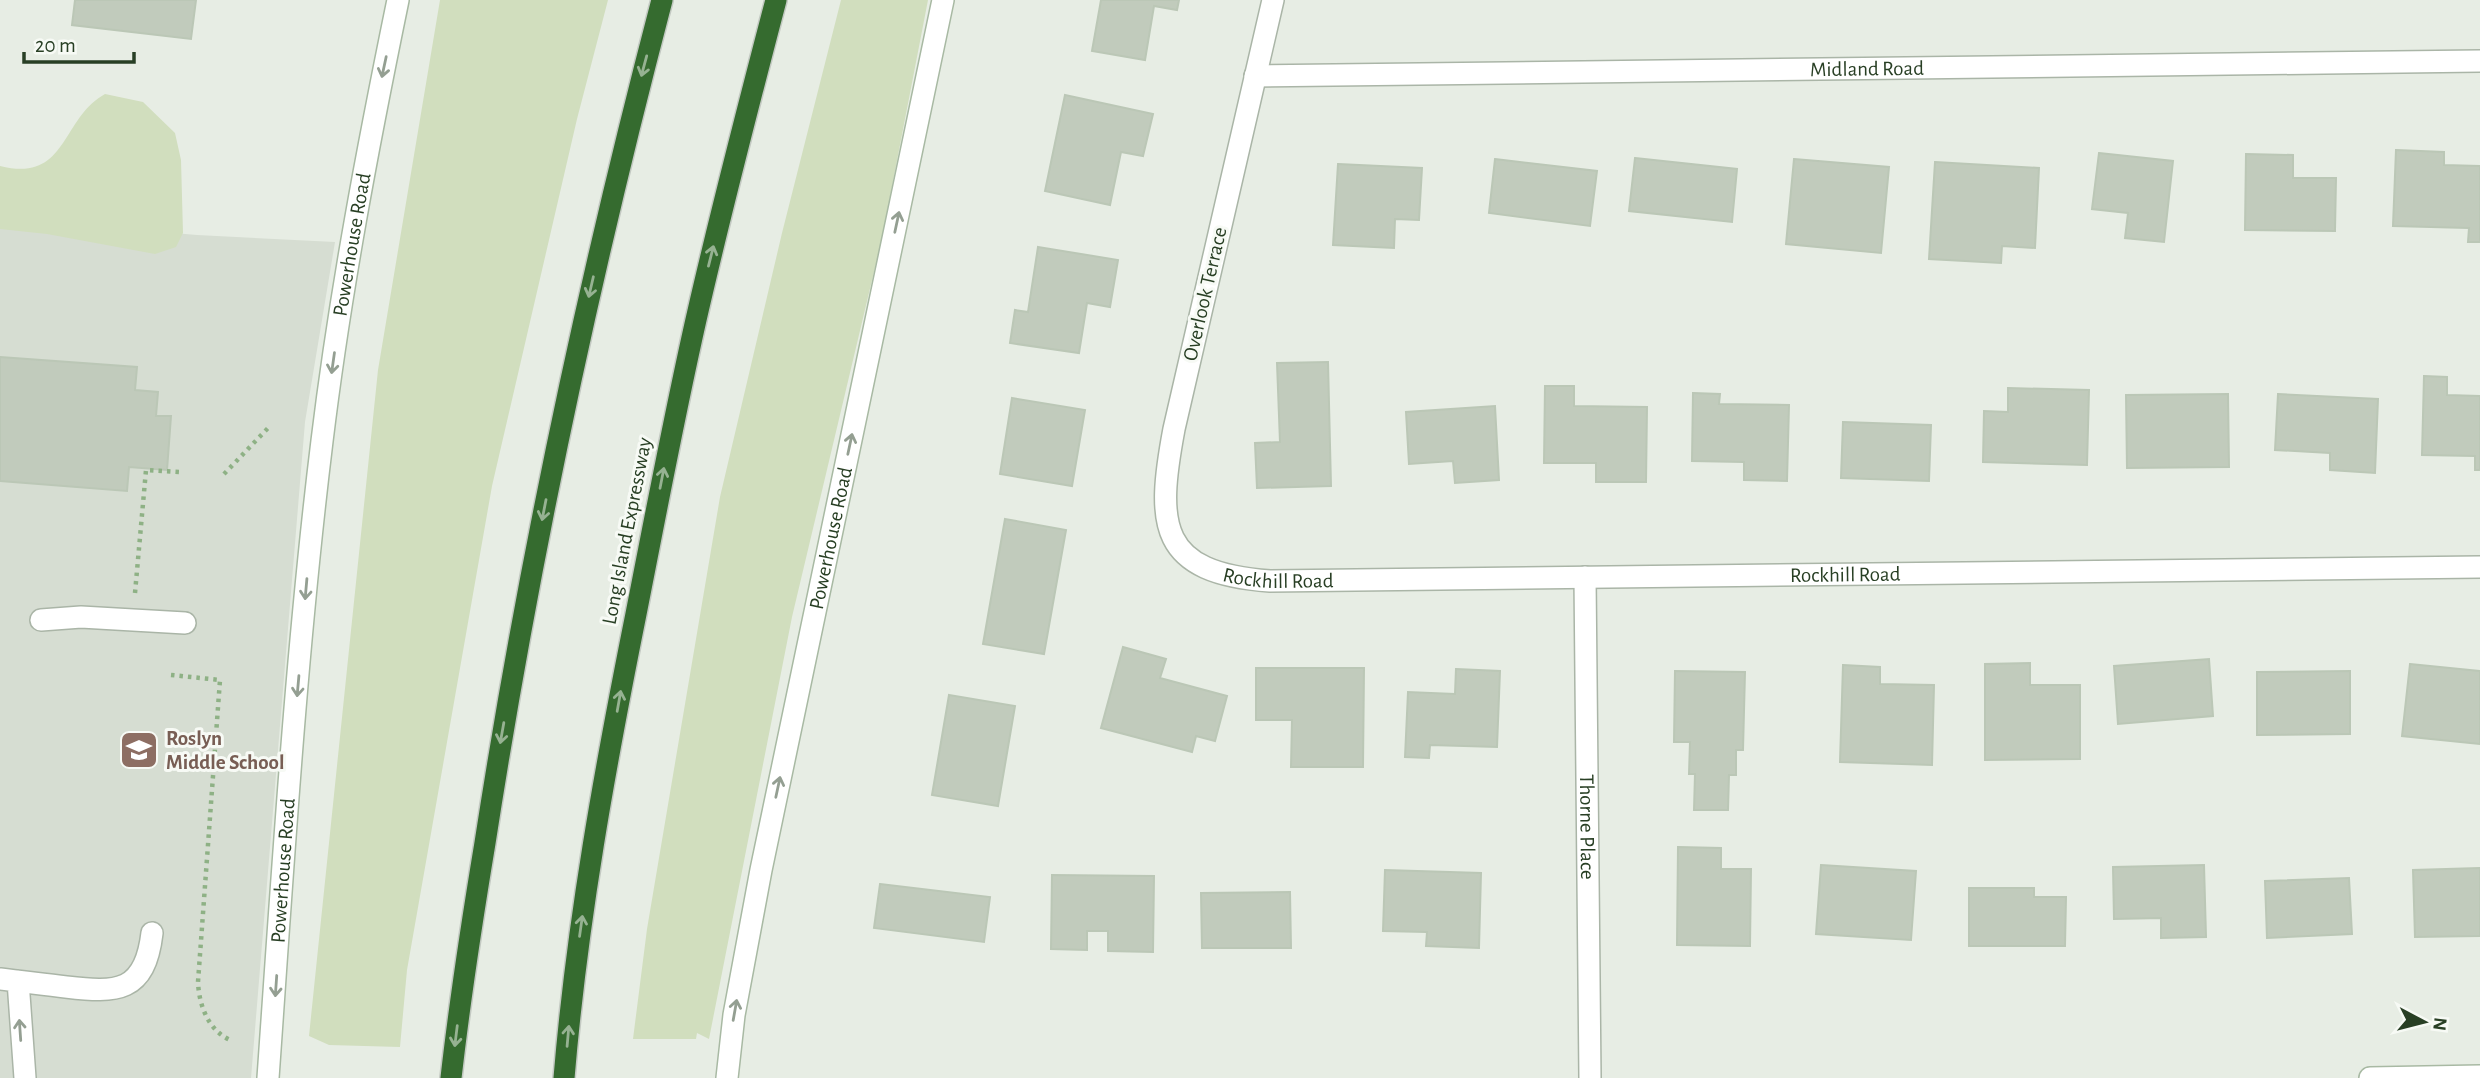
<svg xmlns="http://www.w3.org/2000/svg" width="2480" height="1078" font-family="'Alegreya Sans',sans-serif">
<rect width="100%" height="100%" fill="#e7ede4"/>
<!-- built -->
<path fill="#d6ddd2" d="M0,218L197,235L335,242L305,422L251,1078H0Z"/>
<!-- green -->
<path fill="#d1debe" d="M440,0H608L577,119L492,486L407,970L400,1047L329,1045L309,1036L378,370Z
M841,0H928L882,238L792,617L709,1039L697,1033L696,1039H633L647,929L720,497L782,233Z
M105,94L143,102L175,133L181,160L183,233L176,247L155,254L47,234L0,229V166C68,183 60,119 105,94Z"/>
<!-- building -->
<path fill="#c1cbbc" stroke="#bbc7b6" stroke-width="2" d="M75,0H196L191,39L72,25Z
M1101,0H1179L1177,10L1154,6L1145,60L1092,51Z
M1065,95L1153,114L1143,156L1121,152L1110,205L1045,191Z
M2396,150L2444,152V165L2480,166V242H2468L2469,228L2393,226Z
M2099,153L2173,161L2164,242L2125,238L2128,213L2092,209Z
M2246,154L2293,155V178H2336L2335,231L2245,230Z
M1635,158L1737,169L1732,222L1629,211Z
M1495,159L1597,171L1590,226L1489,213Z
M1794,159L1889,167L1881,253L1786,244Z
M1935,162L2039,168L2035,248L2002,246L2001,263L1929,259Z
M1338,164L1422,168L1419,220L1395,219L1394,248L1333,245Z
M1038,247L1118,260L1110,307L1087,303L1079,353L1010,343L1015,310L1028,312Z
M0,357L137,367L135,390L158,392L156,416H171L167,470L129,467L127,491L0,481Z
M1328,362L1331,486L1257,488L1255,443L1280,442L1277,363Z
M2424,376L2447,377V395L2480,396V470H2475V456L2422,455Z
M1545,386H1574V406L1647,407L1646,482H1596V463H1544Z
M2008,388L2089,390L2087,465L1983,462L1984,411L2008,412Z
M1693,393L1720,394L1719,404L1789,405L1787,481L1744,480V462L1692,461Z
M2228,394L2229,467L2127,468L2126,395Z
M2278,394L2378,399L2375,473L2330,470V453L2275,450Z
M1012,398L1085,410L1072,486L1000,474Z
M1495,406L1499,480L1455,483L1453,461L1409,464L1406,412Z
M1843,422L1931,425L1929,481L1841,478Z
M1005,519L1066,530L1044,654L983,644Z
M1123,647L1166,659L1160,678L1227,696L1215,741L1196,736L1192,752L1101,728Z
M2209,659L2213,716L2118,724L2114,666Z
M2030,663V685H2080V759L1985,760V664Z
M2410,664L2480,671V744L2402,736Z
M1843,665L1880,667V684L1934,685L1932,765L1840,762Z
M1256,668H1364L1363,767H1291L1292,720H1256Z
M1456,669L1500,671L1497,747L1430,745L1429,758L1405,757L1408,692L1455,694Z
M1675,671L1745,672L1743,750H1736V775H1729L1728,810H1694L1695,774H1689L1690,742H1674Z
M2350,671V734L2257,735V672Z
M949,695L1015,706L998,806L932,795Z
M1678,847L1721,848V869H1751L1750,946L1677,945Z
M1821,865L1916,871L1911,940L1816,934Z
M2204,865L2206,937L2161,938V918L2114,919L2113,867Z
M2480,868V936L2415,937L2413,870Z
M1385,870L1481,873L1479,948L1426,946L1427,932L1383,931Z
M1052,875L1154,876L1153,952L1108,951V931H1087V950L1051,949Z
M2349,878L2352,934L2267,938L2265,881Z
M880,884L990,897L984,942L874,928Z
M1969,888H2034V897H2066L2065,946H1969Z
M1290,892L1291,948H1202L1201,893Z"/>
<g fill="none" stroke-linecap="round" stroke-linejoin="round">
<defs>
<path id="lane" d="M41,620L81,617L185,623
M0,979C22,982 44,984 66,987C117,993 145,993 152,933
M18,981L25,1078"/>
<g id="street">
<path id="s1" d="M1273,0L1174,429C1156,525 1158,573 1270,581L2480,567"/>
<path id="s2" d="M1255,76L2480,61"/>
<path id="s3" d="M1585,577L1590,1078"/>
</g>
<g id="secondary">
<path id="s4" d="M268,1078C283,866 296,653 322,441C340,293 368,146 398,0"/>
<path id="s5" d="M727,1078L734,1015L761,870L943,0"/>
<path d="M2370,1078L2480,1076"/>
</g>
<path id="highway" d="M451,1078C460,999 472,921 485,843C529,559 589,278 662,0
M564,1078C577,922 605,768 636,614C656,513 675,411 698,311C722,207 749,103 776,0"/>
</defs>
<!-- lane casing -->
<use href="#lane" stroke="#aab5a7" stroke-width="24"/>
<!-- street casing -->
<use href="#street" stroke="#aab5a7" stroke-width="24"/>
<!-- secondary casing -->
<use href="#secondary" stroke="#a8b9a3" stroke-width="24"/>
<!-- highway casing -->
<use href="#highway" stroke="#c3c9c2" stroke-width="24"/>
<!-- path -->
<path stroke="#8eb185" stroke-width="4.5" stroke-dasharray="3.5 5" stroke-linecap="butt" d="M224,474L270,426
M135,593L146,470L179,472
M171,675L220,680L198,982C199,1005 208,1030 230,1040"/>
<!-- lane -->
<use href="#lane" stroke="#fff" stroke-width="21"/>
<!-- street -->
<use href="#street" stroke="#fff" stroke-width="21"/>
<!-- secondary -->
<use href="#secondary" stroke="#fff" stroke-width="21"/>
<!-- highway -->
<use href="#highway" stroke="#356b2f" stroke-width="21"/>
</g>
<!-- one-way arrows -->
<defs><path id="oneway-shaft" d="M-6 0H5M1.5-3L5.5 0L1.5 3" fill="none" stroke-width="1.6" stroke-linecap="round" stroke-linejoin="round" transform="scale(1.75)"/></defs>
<g stroke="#96b292">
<use href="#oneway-shaft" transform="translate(644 66) rotate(105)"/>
<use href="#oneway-shaft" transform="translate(711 256) rotate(-76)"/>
<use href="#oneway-shaft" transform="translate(591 287) rotate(103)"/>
<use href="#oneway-shaft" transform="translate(662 478) rotate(-79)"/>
<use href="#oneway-shaft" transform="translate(544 510) rotate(101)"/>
<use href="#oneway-shaft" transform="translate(619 701) rotate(-80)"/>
<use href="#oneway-shaft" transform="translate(502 733) rotate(100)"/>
<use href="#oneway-shaft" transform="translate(581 926) rotate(-82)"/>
<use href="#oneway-shaft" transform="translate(456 1036) rotate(97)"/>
<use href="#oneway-shaft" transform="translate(568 1036) rotate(-85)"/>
</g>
<g stroke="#949f92">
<use href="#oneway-shaft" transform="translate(384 67) rotate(102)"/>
<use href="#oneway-shaft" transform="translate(897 222) rotate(-78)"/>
<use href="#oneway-shaft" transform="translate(333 363) rotate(98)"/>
<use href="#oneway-shaft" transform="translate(850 444) rotate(-78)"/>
<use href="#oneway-shaft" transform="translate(306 589) rotate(95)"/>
<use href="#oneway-shaft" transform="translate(298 686) rotate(95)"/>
<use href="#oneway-shaft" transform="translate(778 787) rotate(-78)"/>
<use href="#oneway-shaft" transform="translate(276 986) rotate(94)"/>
<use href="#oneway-shaft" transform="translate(735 1010) rotate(-80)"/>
<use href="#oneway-shaft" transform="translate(20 1030) rotate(-94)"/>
</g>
<!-- icons -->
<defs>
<symbol id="school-square" viewBox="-11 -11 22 22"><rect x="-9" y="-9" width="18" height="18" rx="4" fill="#8d6e63" stroke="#f7faf5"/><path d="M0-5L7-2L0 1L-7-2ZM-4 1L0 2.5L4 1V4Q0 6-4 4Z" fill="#fff"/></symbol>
</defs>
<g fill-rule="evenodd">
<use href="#school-square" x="117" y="728" width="44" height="44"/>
</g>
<g text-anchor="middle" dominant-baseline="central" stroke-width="6" stroke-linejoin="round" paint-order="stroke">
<!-- street labels -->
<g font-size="21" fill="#283f24" stroke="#f7faf5">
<text stroke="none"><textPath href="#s2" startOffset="612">Midland Road</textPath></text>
<text stroke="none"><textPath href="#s4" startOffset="838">Powerhouse Road</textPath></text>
<text transform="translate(1205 294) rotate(-77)">Overlook Terrace</text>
<text transform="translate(627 531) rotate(-79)">Long Island Expressway</text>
<text stroke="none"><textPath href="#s5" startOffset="550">Powerhouse Road</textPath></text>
<text stroke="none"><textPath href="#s1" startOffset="1237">Rockhill Road</textPath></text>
<text stroke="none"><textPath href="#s1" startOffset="670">Rockhill Road</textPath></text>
<text stroke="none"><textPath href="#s3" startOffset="250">Thorne Place</textPath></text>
<text stroke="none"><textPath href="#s4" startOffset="208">Powerhouse Road</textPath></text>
</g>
<!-- education labels -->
<g font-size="21" font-weight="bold" fill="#785e54" stroke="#f7faf5" text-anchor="start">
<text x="166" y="738">Roslyn<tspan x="166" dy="24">Middle School</tspan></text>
</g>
</g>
<!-- north arrow -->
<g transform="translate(2424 1022) rotate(97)" stroke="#f7faf5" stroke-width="5" paint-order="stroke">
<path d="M0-5L12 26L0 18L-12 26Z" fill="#283f24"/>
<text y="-10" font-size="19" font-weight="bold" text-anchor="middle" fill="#283f24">N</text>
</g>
<!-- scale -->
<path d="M24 52v10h110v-10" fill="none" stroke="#283f24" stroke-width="3.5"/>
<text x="35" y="52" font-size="21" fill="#283f24" stroke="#f7faf5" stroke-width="5" paint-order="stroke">20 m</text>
</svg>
